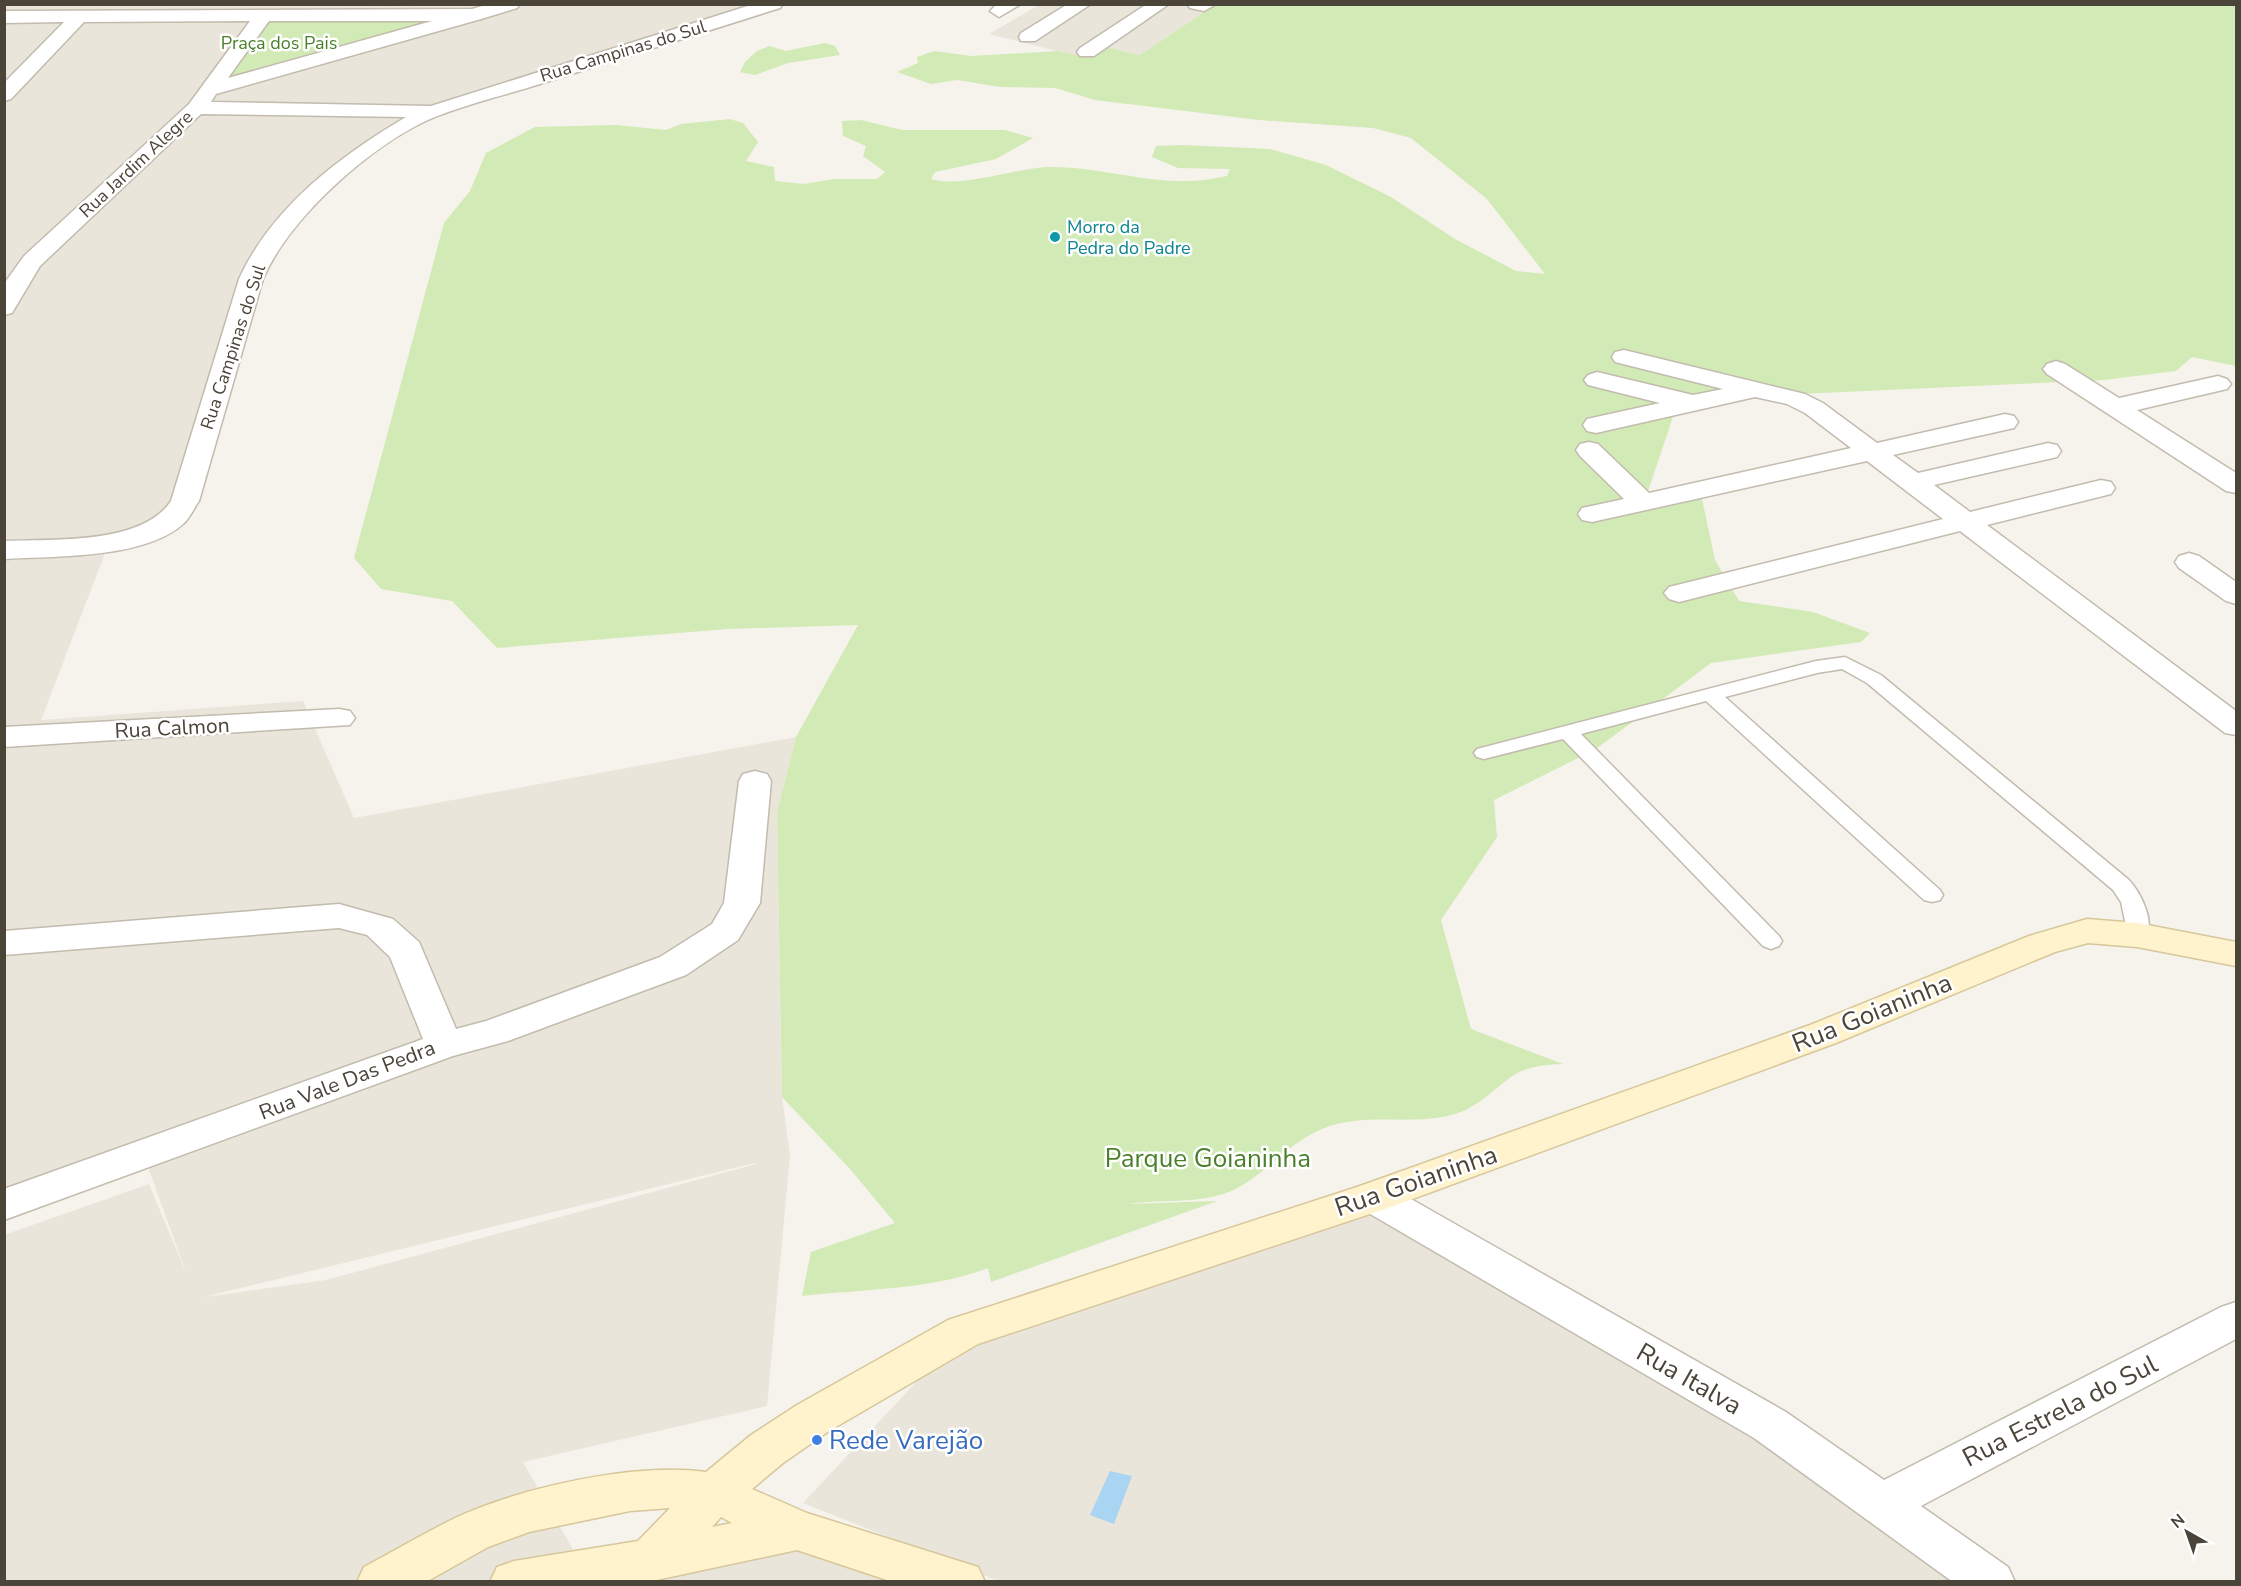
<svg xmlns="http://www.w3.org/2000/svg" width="2241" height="1586" font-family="'Nunito Sans',sans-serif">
<rect width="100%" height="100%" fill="#f6f3ec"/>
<!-- residential -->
<path fill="#eae5da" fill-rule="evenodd" d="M5,5H774L427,111L346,165L258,272L174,506L107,548L41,720L303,701L354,818L796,737L777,812L782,1097L790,1155L767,1406L523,1462L591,1581H5L4,1235L149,1184L187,1275L144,1156L5,1205ZM756,1164L326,1280L204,1297L755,1163Z
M1039,5H1216L1140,55L1105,47L1088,59L989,34Z
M1374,1197L1991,1581H998L803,1503L963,1332Z
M797,1530L961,1582H610Z"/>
<!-- green -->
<path fill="#d2eab5" d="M1215,5H2236V366L2192,357L2176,371L2104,380L1777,395L1680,396L1648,491L1702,499L1715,560L1739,601L1813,612L1870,633L1861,642L1711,663L1596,749L1494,800L1497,837L1441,920L1471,1029L1563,1064C1545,1065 1526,1066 1511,1077C1494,1089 1479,1106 1458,1113C1416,1127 1370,1112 1327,1127C1293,1139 1271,1168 1241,1186C1207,1206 1166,1198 1129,1204L1217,1201L991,1282L988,1268C931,1290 863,1289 802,1296L811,1252L895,1223L850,1169L782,1097L777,812L796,737L858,625L727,629L497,648L452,601L381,589L354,558L444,223L470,191L486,153L535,127L616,125L666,130L681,124L730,119L743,123L758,142L746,161L774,167L775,181L804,184L834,179H877L885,172L863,156L866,146L843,136L842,121L861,120L902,130H1005L1033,138L996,159L935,172L931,179C964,189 1015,167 1053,167C1115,168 1163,191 1227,176L1230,169L1178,168L1152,157L1156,146L1183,145L1270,149L1326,165L1391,197L1455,239L1516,271L1545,274L1487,199L1411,138L1373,128L1259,120L1095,100L1055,88L1000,87L957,80L931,84L897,72L918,63L917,57L934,51L971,56L1058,51L1088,58L1105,47L1140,55Z
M474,14L210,90L266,17Z
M825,43L835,46L840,55L788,63L755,75L740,72L745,62L757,51L769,46L786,51Z"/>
<!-- water -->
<path fill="#a9d4f2" d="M1110,1471L1132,1476L1114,1524L1090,1515Z"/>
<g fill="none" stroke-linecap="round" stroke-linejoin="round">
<defs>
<path id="lane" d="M1845,657L1881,675L2129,880C2141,893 2156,923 2145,940L2137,943L2129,940L2121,902L2113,890L1867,683L1842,669L1817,673L1725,697L1940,890L1943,895L1940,900L1932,902L1924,900L1706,701L1581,734L1779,936L1782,941L1779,946L1771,949L1763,946L1563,739L1484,759L1477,757L1474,753L1477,749L1816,661Z"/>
<path id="street" d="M489,4H520L517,8L481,19L216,94L211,102L431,106L754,4H783L780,8C701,33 622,58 543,83C506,95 466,104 430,119C370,146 289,218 263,279L199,501C194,508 190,518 183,524C144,559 55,556 4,559V541C52,539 142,545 171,501L239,279C272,207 340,156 406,117L201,114L40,266L12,313L4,315V284L24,256L189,104L250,21L84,22L11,99L4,101V83L64,22L4,23V11L472,9ZM269,21H432L228,78Z
M997,4H1021L999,17L990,11Z
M1068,4H1091L1035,41H1021L1019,37L1021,33Z
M1147,4H1169L1094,56H1080L1077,52L1080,48Z
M1187,4H1212L1213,6L1204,11L1190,8Z
M1624,350L1805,394L1823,403L1877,443L2005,414L2014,416L2018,422L2014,428L1893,455L1918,473L2048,443L2057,445L2061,451L2057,457L1934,485L1970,512L2101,480L2111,482L2115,488L2111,494L1987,525L2236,711V735L2225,733L1960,531L1679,602L1669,599L1664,593L1669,587L1943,519L1867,461L1592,522L1582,520L1578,514L1582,508L1624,499L1580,456L1576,450L1580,444L1589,442L1598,444L1649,493L1851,448L1805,413L1787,404L1755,397L1596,433L1587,431L1583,425L1587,419L1660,403L1588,385L1584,380L1588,375L1597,372L1693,395L1723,389L1615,362L1612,357L1615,352Z
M2056,361L2065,364L2119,398L2218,376L2227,379L2231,384L2227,389L2137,410L2236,473V493L2226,491L2047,374L2043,369L2047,364Z
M2189,553L2199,556L2236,582V604L2226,601L2179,568L2175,562L2179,556Z
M339,709L350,711L355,718L350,725L4,747V727Z
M755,771L767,774L771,781L760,903L738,940L686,975L508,1041L453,1056L4,1220V1189L423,1039L390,957L367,935L339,928L4,955V931L339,904L393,919L419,942L456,1029L486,1021L660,957L712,924L724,903L739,781L743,774Z
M1374,1182L1388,1186L1786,1412L1884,1480L2221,1307L2236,1302V1339L1921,1506L2008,1567L2015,1582H1953L1754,1438L1360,1208L1354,1197L1360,1186Z"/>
<path id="secondary" d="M2087,919L2137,923L2236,942V966L2137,947L2088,943L2055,952L1836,1043L1388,1208L978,1344L829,1431L783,1463L752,1489L807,1513L978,1567L985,1582H893L797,1550L647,1582H490L497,1567L514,1561L638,1541L670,1508L630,1511L529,1532L488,1547L426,1582H357L364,1567C394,1551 423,1534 453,1519C518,1488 635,1462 706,1472L751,1435L797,1405L948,1320L1360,1186L1810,1025L2029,936ZM721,1517L732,1523L712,1527Z"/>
</defs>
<!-- lane casing -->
<use href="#lane" stroke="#c2bbae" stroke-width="3"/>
<!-- street casing -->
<use href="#street" stroke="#c2bbae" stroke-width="3"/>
<!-- secondary casing -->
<use href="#secondary" stroke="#d6c79b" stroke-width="3"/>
<!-- lane -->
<use href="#lane" fill="#fff" fill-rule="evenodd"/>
<!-- street -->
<use href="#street" fill="#fff" fill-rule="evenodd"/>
<!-- secondary -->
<use href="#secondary" fill="#fff3cd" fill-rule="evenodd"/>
</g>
<!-- markers -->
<circle fill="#0f9aa8" stroke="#fff" stroke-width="2" cx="1055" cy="237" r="6"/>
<circle fill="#3f7fe0" stroke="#fff" stroke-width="2" cx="817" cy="1440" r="6"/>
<g text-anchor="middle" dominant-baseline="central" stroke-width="5" stroke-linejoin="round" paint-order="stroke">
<!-- far-park labels -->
<g font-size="18" fill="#4a7f2a" stroke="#fff">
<text x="279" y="43">Praça dos Pais</text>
</g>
<!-- far-street labels -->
<g font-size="18" fill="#4b4439" stroke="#fff">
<text transform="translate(623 51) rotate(-17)">Rua Campinas do Sul</text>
<text transform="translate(136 164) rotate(-43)">Rua Jardim Alegre</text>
<text transform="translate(233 347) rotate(-72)">Rua Campinas do Sul</text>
</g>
<!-- far-culture labels -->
<g font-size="18" fill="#0d838f" stroke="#fff" text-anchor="start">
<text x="1067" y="227">Morro da<tspan x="1067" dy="21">Pedra do Padre</tspan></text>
</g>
<!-- street labels -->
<g font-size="21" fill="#4b4439" stroke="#fff">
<text transform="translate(172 728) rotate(-3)">Rua Calmon</text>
<text transform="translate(347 1080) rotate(-21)">Rua Vale Das Pedra</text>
</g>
<!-- near-street labels -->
<g font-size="26" fill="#4b4439" stroke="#fff">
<text transform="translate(1872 1013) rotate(-22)">Rua Goianinha</text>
<text transform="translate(1416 1181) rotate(-19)">Rua Goianinha</text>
<text transform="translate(1689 1379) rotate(30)">Rua Italva</text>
<text transform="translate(2060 1411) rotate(-27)">Rua Estrela do Sul</text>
</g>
<!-- near-park labels -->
<g font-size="26" fill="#4a7f2a" stroke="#fff">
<text x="1208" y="1158">Parque Goianinha</text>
</g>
<!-- near-shop labels -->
<g font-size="26" fill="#366cbe" stroke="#fff" text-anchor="start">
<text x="829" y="1440">Rede Varejão</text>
</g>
</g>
<!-- border -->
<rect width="2241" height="1586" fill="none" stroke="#4b4439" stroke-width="12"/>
<!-- north arrow -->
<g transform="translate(2187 1532) rotate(320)" stroke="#ffffff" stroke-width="4.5" paint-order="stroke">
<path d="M0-4.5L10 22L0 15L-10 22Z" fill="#4b4439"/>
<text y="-9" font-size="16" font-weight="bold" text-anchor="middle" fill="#4b4439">N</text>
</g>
</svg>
